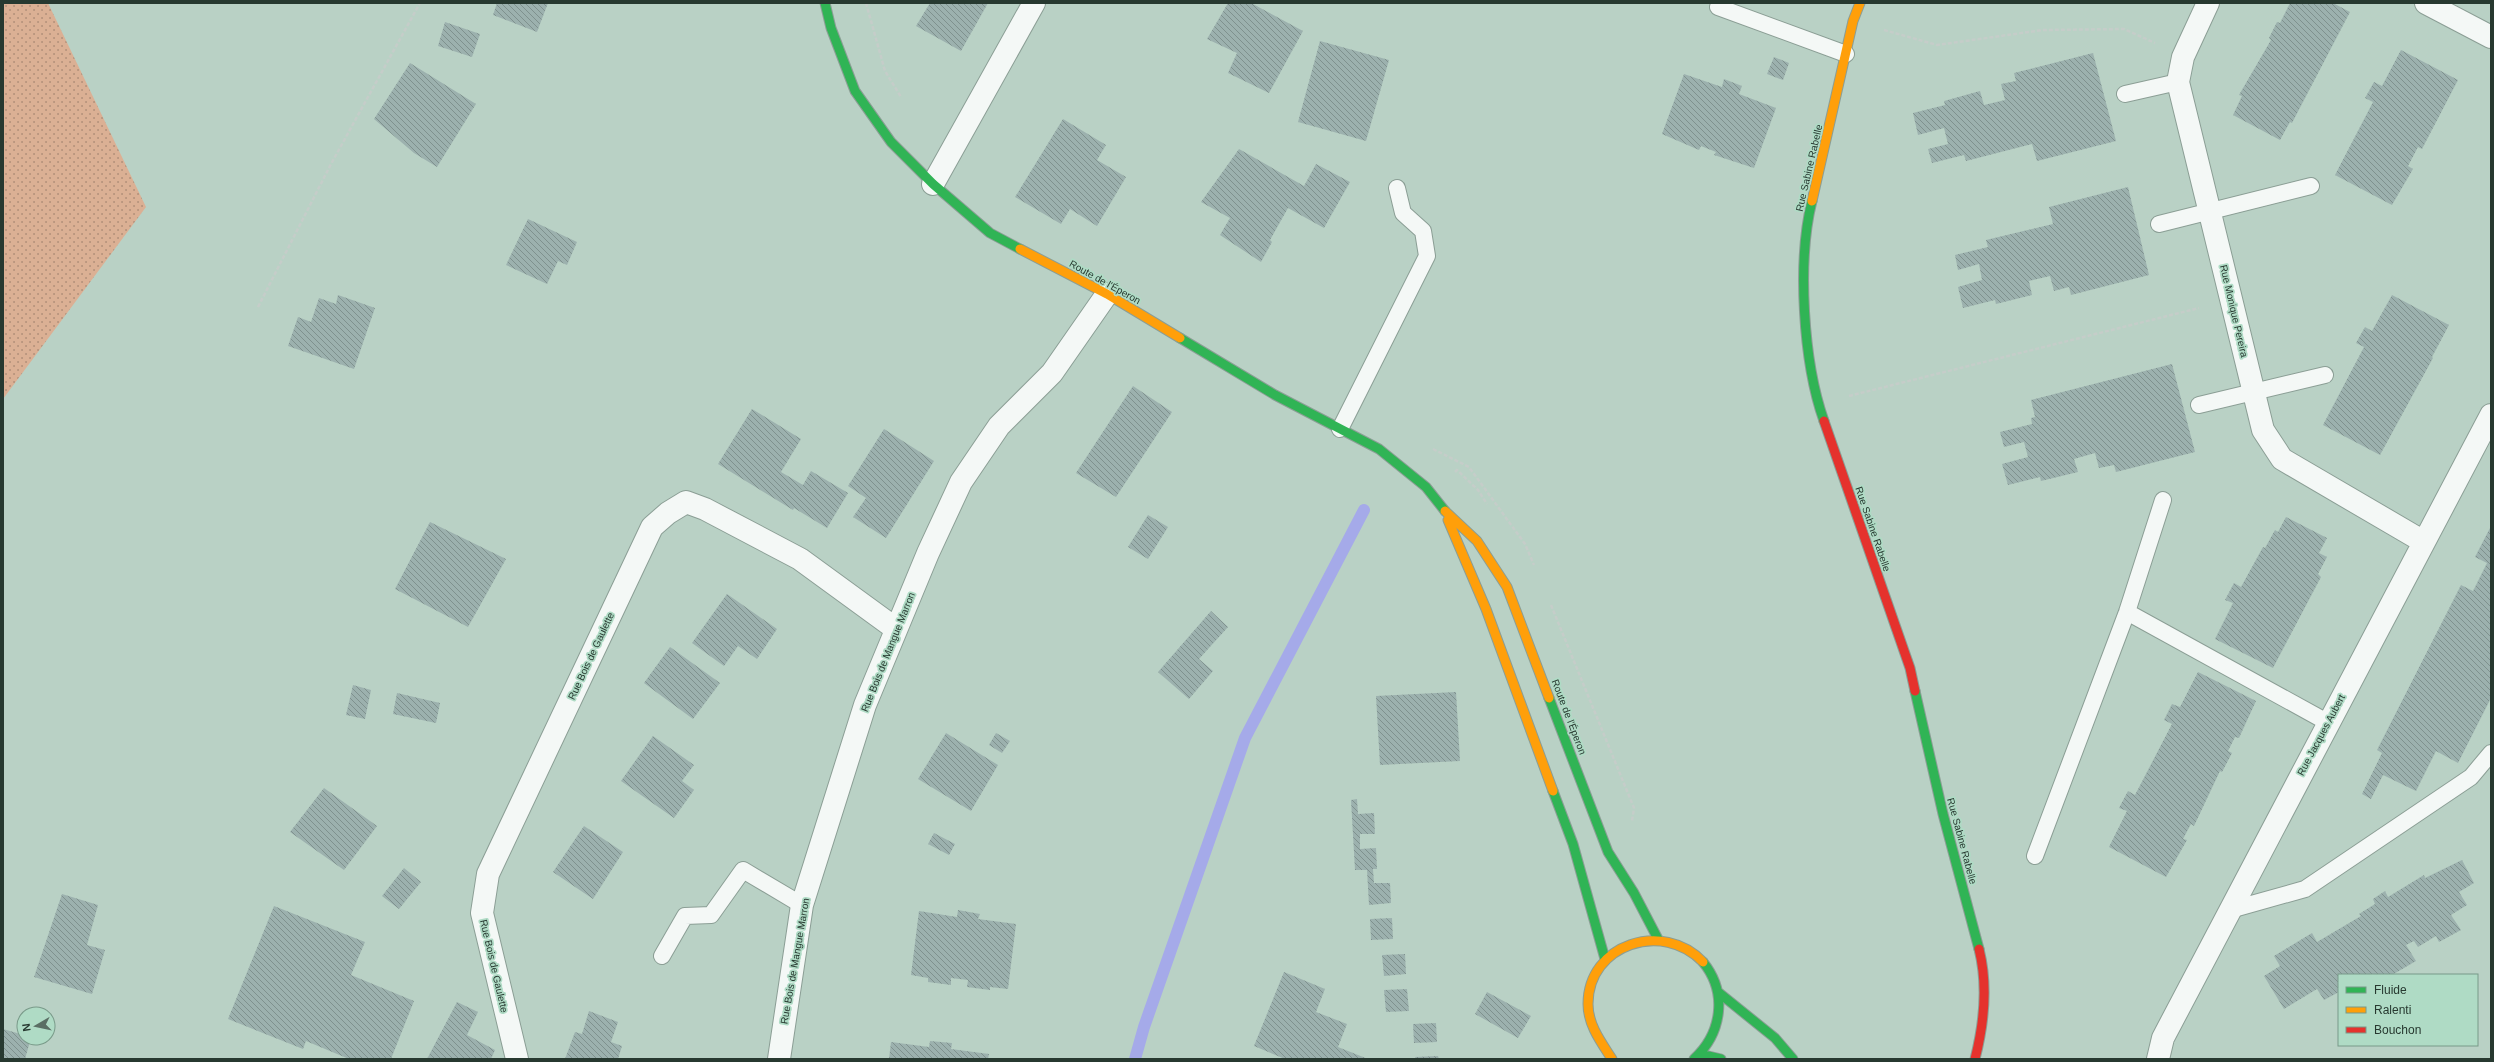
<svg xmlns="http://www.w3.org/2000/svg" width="2494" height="1062" font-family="Arial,sans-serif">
<defs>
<pattern id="grass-dots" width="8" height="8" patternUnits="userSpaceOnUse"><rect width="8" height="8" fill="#dbb094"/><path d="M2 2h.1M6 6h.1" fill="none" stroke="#b29079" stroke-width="1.8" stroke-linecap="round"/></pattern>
<pattern id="building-back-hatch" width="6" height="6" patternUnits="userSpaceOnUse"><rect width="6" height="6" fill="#9cb1ae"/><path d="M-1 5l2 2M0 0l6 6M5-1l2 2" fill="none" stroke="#7f918e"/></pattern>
</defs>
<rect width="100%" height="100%" fill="#b9d1c5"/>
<!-- grass -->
<path fill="url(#grass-dots)" d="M3,3H48L146,207L3,399Z"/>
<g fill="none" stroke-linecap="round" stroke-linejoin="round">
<!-- stream -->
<path stroke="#a5aae9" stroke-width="12" d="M1135,1059L1144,1027L1245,738L1364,510"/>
</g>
<!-- building -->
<path fill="url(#building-back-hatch)" d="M497,3H548L537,32L493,15Z
M930,3H988L961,51L916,26Z
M1228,3H1251L1303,31L1269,93L1228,73L1237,53L1207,39Z
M2290,3H2333L2350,12L2292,123L2290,122L2280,140L2233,115L2242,96L2239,95L2271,40L2269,38L2277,22L2280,23Z
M445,22L480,34L472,57L438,46Z
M1320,41L1389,60L1366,141L1298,122Z
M2401,50L2458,80L2422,149L2418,147L2408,166L2413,169L2392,205L2335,175L2373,102L2365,98L2374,82L2382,86Z
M2093,53L2116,141L2037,161L2032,144L1966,161L1964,155L1932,163L1928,149L1948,144L1944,128L1918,135L1913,113L1945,105L1944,101L1980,91L1984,105L2005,100L2001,84L2016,81L2014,73Z
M1774,57L1789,63L1783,80L1767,74Z
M410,63L476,104L437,167L414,153L374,119Z
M1684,74L1722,87L1724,79L1742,86L1739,94L1776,108L1754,168L1714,155L1716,152L1701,146L1699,150L1662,134Z
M1063,119L1106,145L1097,160L1126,177L1097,226L1070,209L1061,224L1015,197Z
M1239,149L1304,186L1316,164L1350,182L1324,228L1288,208L1270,240L1272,242L1261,262L1220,235L1230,218L1201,202Z
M2128,187L2149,275L2071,295L2069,287L2054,291L2050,276L2029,281L2032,295L1996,304L1995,300L1963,308L1958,287L1982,280L1979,264L1958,270L1955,255L1988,247L1986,240L2053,224L2049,207Z
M528,219L577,242L567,265L558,261L547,284L506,265Z
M338,295L375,308L354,369L288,346L298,317L311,322L319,298L336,304Z
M2392,295L2449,325L2432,357L2433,358L2380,455L2323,425L2364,347L2356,343L2365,327L2372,331Z
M2172,364L2195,452L2116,472L2114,465L2099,468L2095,453L2074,459L2078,472L2041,481L2040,477L2008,485L2002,464L2028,457L2024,442L2004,447L2000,432L2032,424L2031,418L2035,417L2031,400Z
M1133,386L1172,412L1116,497L1076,473Z
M752,409L801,439L781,472L803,485L811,471L848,493L827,528L794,508L793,510L718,464Z
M884,429L934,461L886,538L853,517L866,498L848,486Z
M1148,515L1168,527L1148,559L1128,547Z
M2286,517L2327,538L2319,553L2327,557L2318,574L2321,577L2273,668L2215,639L2233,603L2225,600L2234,583L2241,587L2263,547L2265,548L2275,530L2278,532Z
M430,522L506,559L468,627L395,589Z
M2491,526V698L2458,763L2436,751L2416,791L2383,775L2371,799L2362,794L2382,753L2377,750L2461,585L2473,591L2487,563L2475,557Z
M727,594L777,629L757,659L738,646L724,666L692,643Z
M1211,611L1228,627L1199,659L1213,671L1189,699L1158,672Z
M670,647L720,683L693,719L644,683Z
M2198,672L2256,701L2239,738L2235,737L2228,751L2232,753L2222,772L2220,771L2194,826L2191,824L2183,839L2187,840L2166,877L2109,847L2127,811L2119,808L2128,791L2135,795L2172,724L2164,720L2172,704L2180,707Z
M353,685L371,690L365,719L346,715Z
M1456,692L1460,761L1380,765L1376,696Z
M397,693L440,703L436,723L393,714Z
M946,733L998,765L971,811L918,779Z
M996,733L1010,741L1002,753L989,745Z
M653,736L694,765L682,781L694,790L674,818L621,781Z
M324,788L377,826L344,870L290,832Z
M1357,799L1358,814L1374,813L1375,834H1360V849L1376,848L1377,869H1373L1374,883H1390L1391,903L1369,905L1367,870H1355L1351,800Z
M584,826L623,852L593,899L553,872Z
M934,833L955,844L949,855L928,844Z
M2462,860L2474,883L2459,892L2467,905L2451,915L2461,930L2439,942L2436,936L2418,947L2414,941L2406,945L2416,961L2392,975H2339V992L2324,1000L2317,989L2284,1009L2264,976L2280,966L2274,956L2312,933L2317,942L2361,916L2359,914L2375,904L2373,899L2385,891L2388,897L2424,875L2425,878Z
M404,868L421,882L399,909L382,896Z
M62,894L98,905L87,945L105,950L92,994L34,977Z
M274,906L365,942L351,975L414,1001L391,1059H349L306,1041L303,1049L228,1019Z
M958,910L980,914L978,919L1016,924L1008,989L990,987V990L967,987L968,980L951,978V985L928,982V978L911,975L919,911L957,917Z
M1392,918L1393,939L1371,940L1370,919Z
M1405,954L1406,974L1384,976L1382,955Z
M1284,972L1325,989L1316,1012L1347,1024L1338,1047L1368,1059H1285L1254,1046Z
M1407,989L1409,1011L1386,1012L1384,990Z
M1487,992L1531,1016L1518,1038L1475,1014Z
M457,1002L478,1012L467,1035L495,1050L491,1059H427Z
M589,1011L618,1022L611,1042L622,1046L618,1059H565L575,1032L582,1034Z
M1436,1023L1437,1042L1414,1043L1413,1024Z
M3,1029L24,1035V1038H31L25,1059H3Z
M930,1041L952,1043L951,1049L989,1054L988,1059H889L891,1042L929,1047Z
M1438,1056L1439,1059H1416L1415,1057Z"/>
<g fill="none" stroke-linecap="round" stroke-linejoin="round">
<defs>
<path id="lane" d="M1718,7L1846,54
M2125,94L2178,82
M2159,224L2311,186
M2199,405L2325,375
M1340,429L1427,256L1423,231L1403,213L1397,188
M2127,612L2327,722
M2035,856L2127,612L2163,500
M2230,910L2305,889L2471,777L2491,753
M662,956L685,916L711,915L743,870L802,905"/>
<path id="street" d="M2208,3L2183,57L2178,82L2263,430L2282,459L2424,542
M2426,3L2491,37
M933,184L1034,3
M517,1059L482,913L488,874L652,527L668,513L686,502L705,509L800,559L896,629
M779,1059L802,905L865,705L928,553L961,482L999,426L1052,373L1107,294
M2158,1059L2163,1038L2491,415"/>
<path id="fast" d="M825,3L831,28L855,91L891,142L933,184L990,233L1020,249
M1812,201C1797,261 1803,362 1824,421
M1180,338L1275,395L1379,449L1426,487L1445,511
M1915,691L1943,814L1979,949
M1549,698L1608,852L1634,893L1658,939
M1553,791L1573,844L1605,959
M1718,992L1775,1038L1793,1059
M1700,1054L1721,1059
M1694,1059C1722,1033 1728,993 1703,962"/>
<path id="slow" d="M1812,201L1853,21L1860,3
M1020,249L1107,294L1180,338
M1445,511L1477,541L1507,587L1549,698
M1448,520L1486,609L1553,791
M1612,1059C1601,1042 1588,1025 1588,1004C1588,944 1663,920 1703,962"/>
<path id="jam" d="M1824,421L1910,668L1915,691
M1975,1059C1984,1024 1988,985 1979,949"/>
</defs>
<!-- lane casing -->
<use href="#lane" stroke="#8b9e95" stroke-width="18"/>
<!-- street casing -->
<use href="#street" stroke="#8b9e95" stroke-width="24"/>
<!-- fast casing -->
<use href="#fast" stroke="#8b9e95" stroke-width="11"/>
<!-- slow casing -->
<use href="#slow" stroke="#8b9e95" stroke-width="11"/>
<!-- jam casing -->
<use href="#jam" stroke="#8b9e95" stroke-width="11"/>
<!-- path -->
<path stroke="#c5cdc9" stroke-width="2.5" stroke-dasharray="4 2" stroke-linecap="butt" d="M866,3L885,71L901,97
M1884,30L1937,45L2043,30L2124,29L2155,43
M258,307L331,164L420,3
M1849,396L2199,308
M1433,449L1469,467L1525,544L1534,565
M1455,472L1457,470L1478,490L1487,504
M1551,605L1634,808L1632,821"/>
<!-- lane -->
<use href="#lane" stroke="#f4f8f6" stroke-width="16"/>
<!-- street -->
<use href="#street" stroke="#f4f8f6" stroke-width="22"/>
<!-- fast -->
<use href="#fast" stroke="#30b455" stroke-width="9"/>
<!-- slow -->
<use href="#slow" stroke="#ff9f0a" stroke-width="9"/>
<!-- jam -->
<use href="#jam" stroke="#e5322d" stroke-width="9"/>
</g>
<g text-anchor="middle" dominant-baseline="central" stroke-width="3.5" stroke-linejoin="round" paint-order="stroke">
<!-- street labels -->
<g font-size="10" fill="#273930" stroke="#afdbc5">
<text transform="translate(1809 168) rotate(-77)">Rue Sabine Rabelle</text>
<text transform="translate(1105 282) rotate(29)">Route de l'Éperon</text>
<text transform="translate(2234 311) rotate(77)">Rue Monique Pereira</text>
<text transform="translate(1873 529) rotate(71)">Rue Sabine Rabelle</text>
<text transform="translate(888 652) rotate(-68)">Rue Bois de Mangue Marron</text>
<text transform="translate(591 656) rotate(-65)">Rue Bois de Gaulette</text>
<text transform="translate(1569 717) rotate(69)">Route de l'Éperon</text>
<text transform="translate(2321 735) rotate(-62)">Rue Jacques Aubert</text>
<text transform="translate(1962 841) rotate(75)">Rue Sabine Rabelle</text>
<text transform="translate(795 961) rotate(-80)">Rue Bois de Mangue Marron</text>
<text transform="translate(494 966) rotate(77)">Rue Bois de Gaulette</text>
</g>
</g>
<!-- border -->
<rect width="2494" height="1062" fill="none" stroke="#273930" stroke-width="8"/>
<!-- legend -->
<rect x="2338" y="974" width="140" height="72" fill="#afdbc5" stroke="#799a89"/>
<rect x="2346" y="987" width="20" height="6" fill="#30b455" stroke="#799a89"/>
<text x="2374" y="994" font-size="12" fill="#273930">Fluide</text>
<rect x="2346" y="1007" width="20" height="6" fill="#ff9f0a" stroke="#799a89"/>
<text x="2374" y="1014" font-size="12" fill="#273930">Ralenti</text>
<rect x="2346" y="1027" width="20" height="6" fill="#e5322d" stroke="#799a89"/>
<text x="2374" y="1034" font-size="12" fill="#273930">Bouchon</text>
<!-- north arrow -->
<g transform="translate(36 1026) rotate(261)"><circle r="19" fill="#afdbc5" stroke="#799a89"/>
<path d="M0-3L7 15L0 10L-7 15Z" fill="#5a6e64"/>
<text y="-6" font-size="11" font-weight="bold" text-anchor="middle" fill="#273930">N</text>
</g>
</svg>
